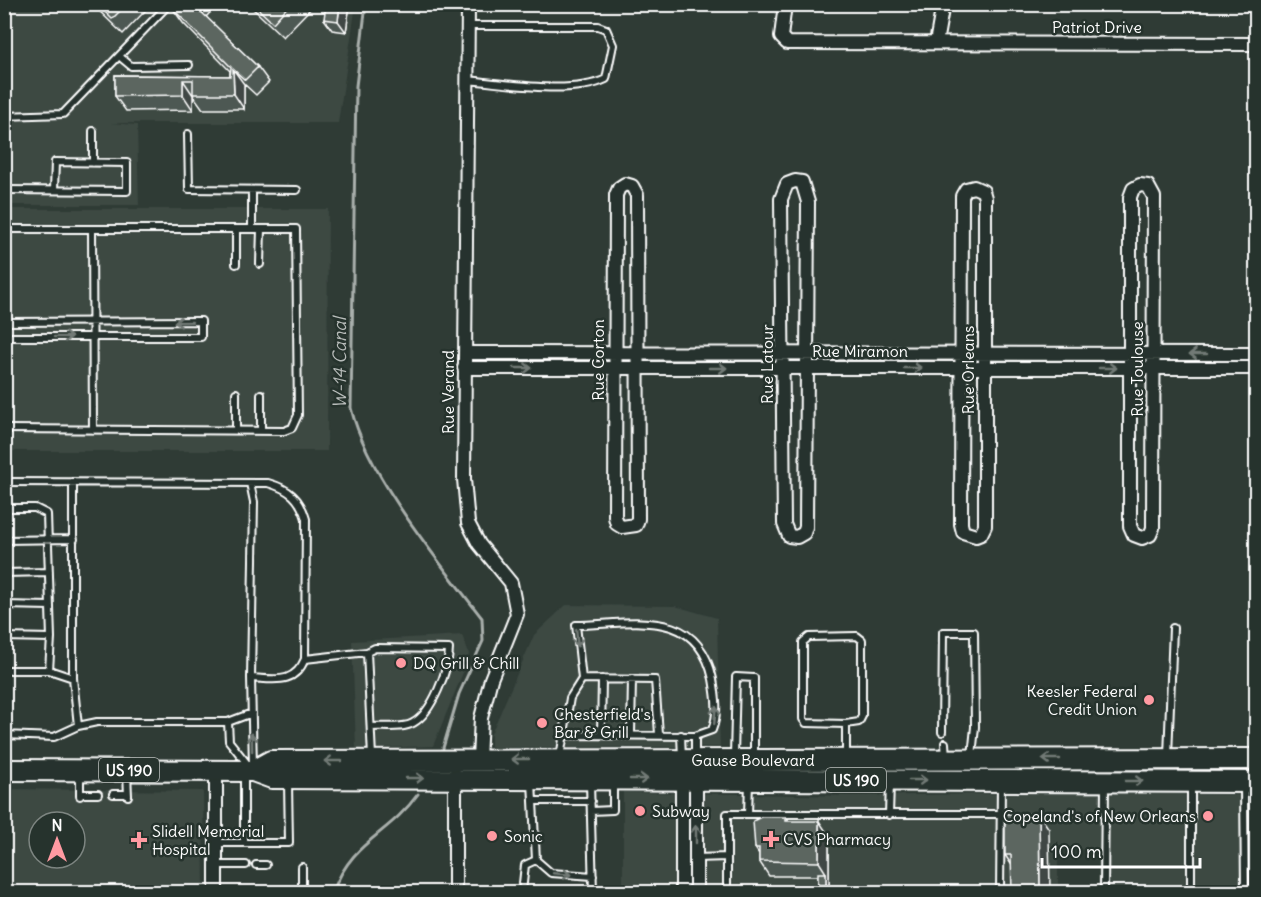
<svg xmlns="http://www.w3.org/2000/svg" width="1261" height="897" font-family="Delius,sans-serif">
<rect width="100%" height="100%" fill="#2f3b35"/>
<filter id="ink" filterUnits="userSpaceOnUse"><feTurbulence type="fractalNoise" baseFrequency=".0167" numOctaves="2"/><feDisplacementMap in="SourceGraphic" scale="12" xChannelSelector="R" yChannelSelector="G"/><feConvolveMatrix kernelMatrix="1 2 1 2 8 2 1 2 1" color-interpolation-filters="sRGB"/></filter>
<g filter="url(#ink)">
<!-- built -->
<path fill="#3c4842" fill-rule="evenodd" d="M5,5H356L338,123H111L137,125L139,205H5Z
M4,209H328L327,451H5Z
M566,605L675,606L717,618L720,747L491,748V734L534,635Z
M462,635L469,654L467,663L433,746L356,749L352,641Z
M5,789L203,791L204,892H5ZM39,822H75V858H39Z
M623,792L849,796L1098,792L1254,795L1253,892H1098V850L1058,849V892H623Z"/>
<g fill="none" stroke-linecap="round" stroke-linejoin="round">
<!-- stream -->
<path stroke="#a9afac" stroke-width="3" d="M366,4L356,86L351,408C367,475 439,562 482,618L483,641L459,694L443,748
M333,892C352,840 388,836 418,794"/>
<defs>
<path id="service" d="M119,56L131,66L189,65
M466,80C506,83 570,96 606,79L613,45L606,29L598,26H468
M4,116L63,114L169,4
M93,131V163
M188,134L189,189L297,190
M4,190L127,191V163L55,162L54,190
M4,229H252
M92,229L93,430
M236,264V229
M260,264L261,229
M4,322L201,321V337H4
M261,394V431
M4,429L284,431L292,428L298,415L296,229H252V190
M236,430V393
M4,482L268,483C289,489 300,498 306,519L305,659C294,685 275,679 251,678
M73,482V678L78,726
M250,483L254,502L251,678L253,767
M4,508H35L47,514L51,638L49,670
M4,540L74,539
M4,573L49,572
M4,605L50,606
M4,637L51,638
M305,659L367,652
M4,670H49L73,678
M582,679L576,625C634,624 697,606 713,679C716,696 719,713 712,730L695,736V756
M228,722L229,741L249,766
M846,724L806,723L803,719V642L809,637L857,636L862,640V716L859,722L846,724V758
M371,727C383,726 403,729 413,723C432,713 449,669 449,649L375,648L367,652L372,757
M942,732L943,632H974L975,727L972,756
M631,734L632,679
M4,735L54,737L78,726L97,722H228L252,713
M564,735L695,736
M601,735L602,679
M681,735L682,758
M945,743L946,757
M734,756L736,677L754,678V756
M1168,756L1173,628
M560,757L570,698L582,679L655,680L659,734
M127,772L128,796
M80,774V796
M532,782L533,801H591
M590,782L593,892
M1191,785V892
M1244,785L1245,892
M80,794H98
M113,794H128
M591,811L613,810V782
M748,814L749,782
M889,815L890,782
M216,843H289L288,782
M244,843V774
M696,858L727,857
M536,860L551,873L593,876
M216,865H246
M256,865H266
M302,892V867
M522,892L525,865L536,860L533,801
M727,892V814H999
M1000,892L1001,784
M1104,892L1105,785"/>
<path id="minor" d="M468,4L464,479L468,523L479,544L511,583L517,614L491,679L481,718L479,759
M785,4L781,37L787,43L1256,44
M936,43L943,4
M795,181L802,182L808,202L806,527L804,533L797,537L789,536L784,524L781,199L787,184Z
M625,184L632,186L637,195L638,519L636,525L622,527L617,524L615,517L616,195L619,188Z
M1140,185L1148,186L1154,197L1153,528L1150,535L1142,538L1134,535L1130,526V197L1133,189Z
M974,187L983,191L985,198V526L981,534L976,536L963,532L961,524L962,196L966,189Z
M465,353L1256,354
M464,368H1256
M455,774V892
M216,892V770
M682,892V773
M696,892V774"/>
<path id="primary" d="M4,770L253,771L272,778L1256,782
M253,771L271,761L1256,759"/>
</defs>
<!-- service casing -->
<use href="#service" stroke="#fff" stroke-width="10"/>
<!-- minor casing -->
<use href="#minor" stroke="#fff" stroke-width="16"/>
<!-- primary casing -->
<use href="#primary" stroke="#fff" stroke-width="24"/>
<!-- service -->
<use href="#service" stroke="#26332d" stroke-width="6"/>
<!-- minor -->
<use href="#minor" stroke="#26332d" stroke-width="12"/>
<!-- primary -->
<use href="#primary" stroke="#26332d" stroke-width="20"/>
</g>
<!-- wall -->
<path fill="#4e5853" stroke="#fff" stroke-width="1.5" d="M92,4H144L147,9L123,34Z
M178,4H218L206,17L258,67L269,82L256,95L244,84V109H203L193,95V110L126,111L115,96V75L230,76V71L183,23L173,9Z
M248,4H315L283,37Z
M350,4L346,32L332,30L324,19Z
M786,817L789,821L829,836V888H821L818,884V876H769L759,861V854L755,848Z
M1049,829L1011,864L1005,855Z"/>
<!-- shaded-wall -->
<path fill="#404744" stroke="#fff" stroke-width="1.5" d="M340,4H350L346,32L338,21Z
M233,69L244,84V109L234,94Z
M183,80L193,95V110L183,95Z
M1039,814L1049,829L1050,892H1040Z
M819,821L829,836V888L826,884V873L819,862Z"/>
<!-- building -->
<path fill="#5b6661" stroke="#fff" stroke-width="1.5" d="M97,4H127L112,19Z
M178,4H193L258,67L245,80L233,69L234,94H193V80H183V95L115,96V75L230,76L231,67L173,9Z
M253,4H290L273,23Z
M326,4H340L338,21L324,19Z
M1005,814H1039L1040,892H1012L1011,855H1005Z
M761,817H786V821H819V862L759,861V848H755L753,821Z
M818,873H826V884H818Z"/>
<!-- one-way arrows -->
<defs><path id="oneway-shaft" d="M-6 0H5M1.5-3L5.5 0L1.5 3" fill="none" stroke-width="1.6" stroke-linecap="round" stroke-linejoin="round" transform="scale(1.5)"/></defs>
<g stroke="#727a76">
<use href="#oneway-shaft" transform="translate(183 322) rotate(179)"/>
<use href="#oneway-shaft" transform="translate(63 337)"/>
<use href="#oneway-shaft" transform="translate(1198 354) rotate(-180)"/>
<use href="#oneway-shaft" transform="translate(523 368)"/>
<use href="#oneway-shaft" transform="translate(718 368)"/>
<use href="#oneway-shaft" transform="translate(913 368)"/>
<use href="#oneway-shaft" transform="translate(1108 368)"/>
<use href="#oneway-shaft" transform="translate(577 638) rotate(85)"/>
<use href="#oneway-shaft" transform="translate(715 715) rotate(-85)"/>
<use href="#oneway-shaft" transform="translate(252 742) rotate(-91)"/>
<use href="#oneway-shaft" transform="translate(520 759) rotate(180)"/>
<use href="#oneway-shaft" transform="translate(1051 759) rotate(180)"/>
<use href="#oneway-shaft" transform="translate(333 761) rotate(180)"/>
<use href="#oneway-shaft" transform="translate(415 778)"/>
<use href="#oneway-shaft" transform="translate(639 779)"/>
<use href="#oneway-shaft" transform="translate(918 780)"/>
<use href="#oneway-shaft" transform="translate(1134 781)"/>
<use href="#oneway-shaft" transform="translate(696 834) rotate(-90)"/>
<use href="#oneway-shaft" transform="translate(562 874) rotate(5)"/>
</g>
</g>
<!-- markers -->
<g fill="#ff9aa2" stroke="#26332d" stroke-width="2">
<circle cx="401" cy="663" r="6"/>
<circle cx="1149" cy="700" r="6"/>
<circle cx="542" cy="723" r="6"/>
<circle cx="640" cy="811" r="6"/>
<circle cx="1208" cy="816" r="6"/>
<circle cx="492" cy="836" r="6"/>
<path d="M768 830h6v6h6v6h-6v6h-6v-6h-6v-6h6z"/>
<path d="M136 831h6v6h6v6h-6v6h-6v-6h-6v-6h6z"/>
</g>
<g text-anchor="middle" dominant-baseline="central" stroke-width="5" stroke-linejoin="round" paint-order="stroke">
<!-- shield labels -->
<g fill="#26332d" stroke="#bec2c0" stroke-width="1.5">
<rect x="99" y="758" width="60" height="24" rx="4.5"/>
<rect x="826" y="768" width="60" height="24" rx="4.5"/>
</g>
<g font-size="15" font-weight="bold" fill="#fff">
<text x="129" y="770">US 190</text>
<text x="856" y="780">US 190</text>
</g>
<!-- street labels -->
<g font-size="16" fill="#fff" stroke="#26332d">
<text x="1097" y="27">Patriot Drive</text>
<text x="860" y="351">Rue Miramon</text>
<text transform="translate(598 360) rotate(-90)">Rue Corton</text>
<text transform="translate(767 364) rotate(-90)">Rue Latour</text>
<text transform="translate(1137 369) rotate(-90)">Rue Toulouse</text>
<text transform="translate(968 370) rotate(-90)">Rue Orleans</text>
<text transform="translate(448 392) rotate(-90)">Rue Verand</text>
<text x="753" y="760">Gause Boulevard</text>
</g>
<!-- poi labels -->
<g font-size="16" fill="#fff" stroke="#26332d" text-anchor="start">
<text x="413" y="663">DQ Grill &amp; Chill</text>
<text x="1137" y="691" text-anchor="end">Keesler Federal<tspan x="1137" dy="18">Credit Union</tspan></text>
<text x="554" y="714">Chesterfield's<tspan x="554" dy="18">Bar &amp; Grill</tspan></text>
<text x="652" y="811">Subway</text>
<text x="1196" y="816" text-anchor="end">Copeland's of New Orleans</text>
<text x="152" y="831">Slidell Memorial<tspan x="152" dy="18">Hospital</tspan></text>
<text x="504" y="836">Sonic</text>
<text x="783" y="839">CVS Pharmacy</text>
</g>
<!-- water labels -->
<g font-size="18" font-style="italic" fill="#b8bcba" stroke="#26332d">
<text transform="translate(339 363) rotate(-90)">W-14 Canal</text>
</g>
</g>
<!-- margin -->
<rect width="1261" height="897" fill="none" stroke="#26332d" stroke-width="24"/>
<rect x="12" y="12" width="1237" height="873" fill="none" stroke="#fff" stroke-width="2" filter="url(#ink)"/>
<!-- north arrow -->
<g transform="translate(57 840)"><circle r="28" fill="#26332d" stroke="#7d8581" stroke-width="1.5"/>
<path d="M0-4.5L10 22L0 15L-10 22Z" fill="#ff9aa2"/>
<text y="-9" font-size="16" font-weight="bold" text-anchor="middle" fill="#ffffff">N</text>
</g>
<!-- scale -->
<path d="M1042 858v9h158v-9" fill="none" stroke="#ffffff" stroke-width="3"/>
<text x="1051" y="858" font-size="18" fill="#ffffff" stroke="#26332d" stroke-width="4.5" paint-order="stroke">100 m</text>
</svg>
